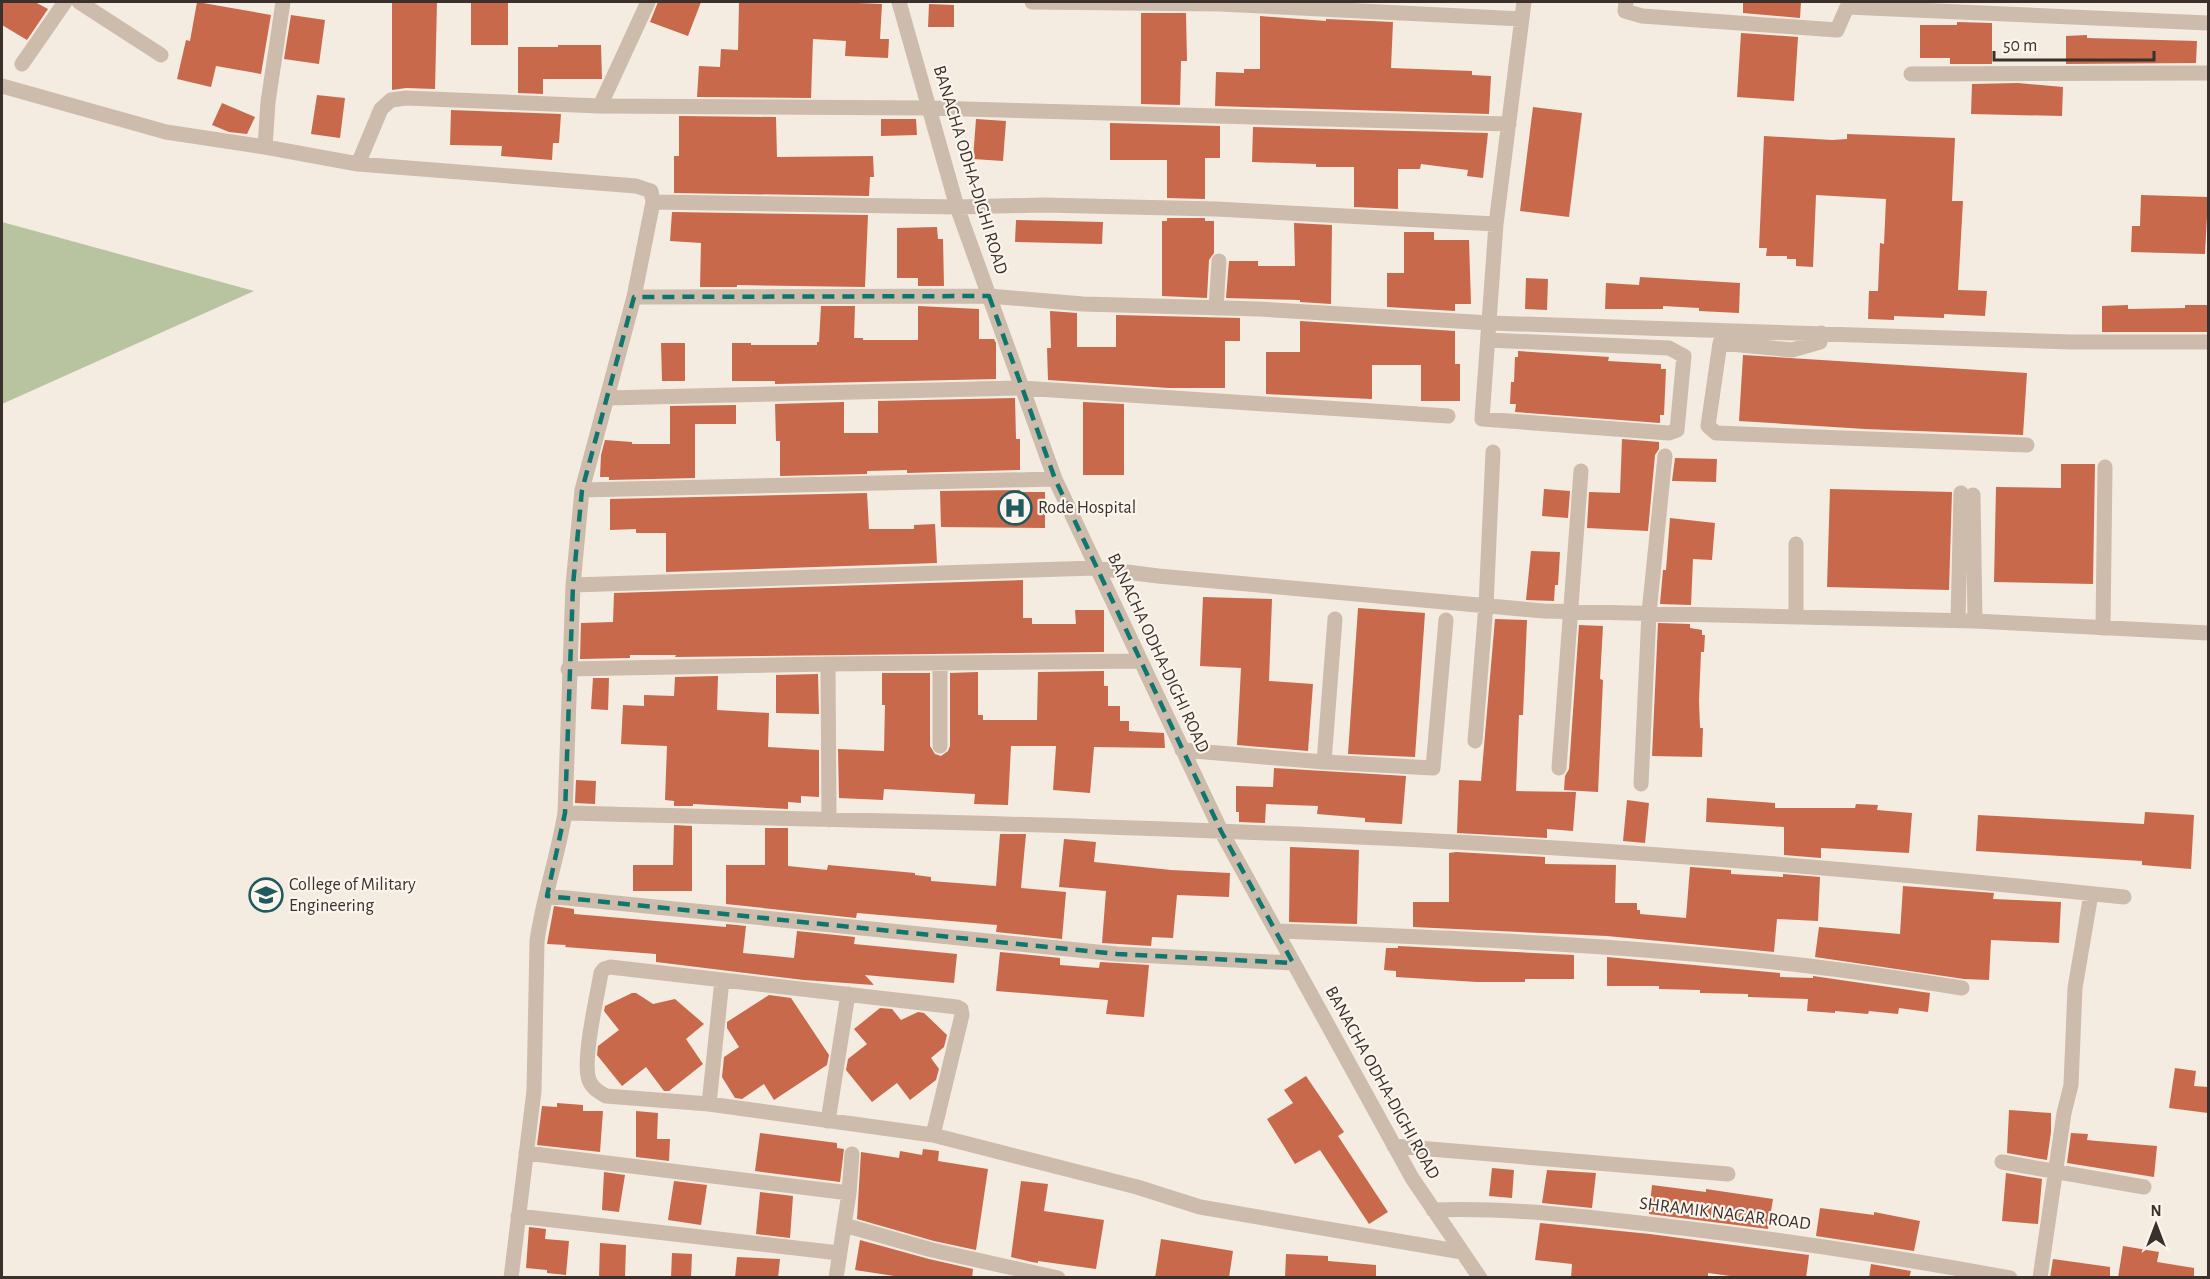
<svg xmlns="http://www.w3.org/2000/svg" width="2210" height="1279" font-family="'Alegreya Sans',sans-serif">
<rect width="100%" height="100%" fill="#f4ebe1"/>
<!-- green -->
<path fill="#b8c4a0" d="M2,222L254,291L2,404Z"/>
<!-- building -->
<path fill="#c8694b" d="M2,2H35L48,9L27,40L2,25Z
M197,2L271,15L261,74L216,66L211,87L177,79L186,40L190,41Z
M392,2H437L435,89L406,88L392,90Z
M471,2H508V45H471Z
M658,2H701L688,36L650,22Z
M739,2L816,3L817,2H834L882,4L880,39H889L888,58L845,56L846,41L813,39L811,98L697,97L699,66L720,67L721,49L738,50Z
M1743,2H1801L1800,18L1743,13Z
M929,4L954,5V27H928Z
M1141,13H1186L1187,61H1181L1180,105L1141,104Z
M291,15L325,20L319,64L284,59Z
M1260,16L1326,21V19L1393,22L1391,68L1472,71V75L1491,76L1489,114L1215,106L1216,72L1244,73V69H1260Z
M1957,22L1992,23V64H1950V58H1920V25H1957Z
M1741,33L1798,37L1794,101L1737,97Z
M2087,35V38L2197,41L2196,63L2066,64V36Z
M558,45H601L602,79H543V94L518,93V47H558Z
M2018,83L2063,87L2062,116L1971,114L1972,84Z
M317,95L345,98L340,138L311,134Z
M222,103L255,117L247,134L229,132L212,125Z
M1533,107L1582,113L1569,217L1520,211Z
M451,110L561,114L559,143H553L552,160L501,156L502,146L450,145Z
M679,116L776,117L777,157L873,156L874,177H870L869,196L674,193V156H679Z
M881,119H916L917,135L881,136Z
M976,119L1006,121L1003,161L973,159Z
M1110,123L1220,126V158H1205V199L1167,198V160H1110Z
M1253,127L1488,133L1483,178L1467,176L1468,170L1421,164L1420,169H1398V209L1354,207V167H1316V164L1252,162Z
M1847,134L1955,138L1952,201H1963L1958,290L1987,291L1985,316L1944,314V318L1894,316V320L1868,319L1869,291H1878L1880,243L1884,244L1886,199L1816,195L1813,267L1796,266V259H1787V256H1766L1767,248H1759L1764,136L1832,140L1847,139Z
M2141,195L2208,197L2205,254L2131,252L2132,226H2140Z
M672,212L868,215L865,287L737,285V287H700L701,243L670,241Z
M1167,218H1205V221H1214V253L1209,260L1207,298L1162,296V221H1167Z
M1016,220L1103,222L1102,244L1015,242Z
M1294,223L1332,225L1331,304L1300,302V300L1226,298L1229,261H1258V266H1295Z
M937,227L938,239H943L944,286H918V278H897V228Z
M1404,232H1434V240H1469L1471,304H1455V311L1387,307V273H1404Z
M1640,277L1740,283L1739,313L1699,311V308L1663,306V309H1605L1606,283L1639,285Z
M1526,278L1548,279L1547,310L1525,309Z
M2128,305V309L2185,308V305H2208V332H2102V306Z
M821,306H855L854,338H863V340H918V306L979,309V339H994L996,343V379L775,384V381H732V343H751V345H817V342H819Z
M1050,311L1077,313V347H1116V315L1240,318V341H1225V388H1169L1048,380L1047,348H1051Z
M1300,321L1455,331V364H1460V401H1421V365H1372V399L1266,394V352H1300Z
M661,343H685V381H662Z
M1518,351L1609,357L1608,361L1661,364V369H1666L1664,415H1660V423L1515,412L1516,404H1510L1511,382H1514L1515,357H1518Z
M1743,355L2027,373L2023,435L1865,429L1739,421Z
M1015,398L1016,439H1020V470L907,473V470L867,471V474L780,476V441H776L775,404L844,402V433H878V401Z
M1083,402L1124,404V475H1083Z
M736,405V424H695V478L609,480V477H600L601,455L605,440L632,442V444H670V406Z
M1622,439L1659,442V449L1655,455L1648,531L1587,528L1589,492L1620,493Z
M1675,458L1717,459L1716,482L1672,481Z
M2061,464H2095L2093,584L1994,582L1996,487L2061,488Z
M1544,489L1570,491L1568,518L1542,516Z
M1830,489L1952,492L1949,590L1827,587Z
M1020,490V492H1045V528L941,527L940,491Z
M867,493L869,529H914V525L935,524L937,563L666,572V533H636V529L610,530V499Z
M1670,518L1715,523L1712,560L1693,559L1691,605L1660,604L1663,570H1666Z
M1531,551L1560,552L1558,585H1555L1554,601L1526,600Z
M1023,580V618H1032V624H1076L1075,610H1104V652L675,657L676,655H630V658L580,659L581,623L613,622L614,593Z
M1203,597L1272,599L1269,681L1313,684L1308,751L1237,745L1241,668L1200,666Z
M1358,608L1425,613L1415,757L1348,754Z
M1495,619L1527,620L1523,715H1519L1516,791L1576,792L1573,831L1547,829V838L1457,833L1459,780L1481,781Z
M1658,623L1690,624V628L1702,630V635H1705L1704,652H1701L1699,701L1700,728H1703L1702,757L1652,756Z
M1579,625L1603,626L1600,679L1603,680L1598,792L1564,790L1565,776L1569,769Z
M1104,671V686H1108V706H1120V721H1129V731L1164,733L1165,748L1094,747L1090,793L1053,790L1056,746H1011L1008,805L974,804L975,794L884,789L883,800L839,798L838,749L884,751L885,705H882V673H930V746L935,754L941,756L948,751L950,746V673L978,672V715H983V720H1037L1038,672Z
M818,674L819,714L776,713V675Z
M718,676L717,710L769,713L768,747L819,750V797L801,796V803L788,802V809L693,804V806H674V801L665,800L667,746L621,744L623,705L644,706V695L674,696L675,677Z
M593,678H609L608,710L591,709Z
M1274,768L1406,776L1402,824L1365,822V818L1317,814L1318,806L1266,804L1265,823L1239,822V812H1236V786L1273,787Z
M576,780L596,781L595,804L575,803Z
M1707,798L1775,803V808H1855L1856,804L1878,805L1877,810L1912,813L1909,853L1821,848V858L1784,855V827L1706,822Z
M1627,800L1649,803L1645,843L1623,841Z
M2145,812L2194,815L2191,869L2142,865V861L1976,851L1978,815L2144,824Z
M674,825L692,826V891H633V865H673Z
M765,828H788V866L827,870L828,865L915,873V875L931,877V881L996,886L1000,834H1026L1021,888L1066,892L1062,939L996,932L997,925L857,913L856,918L726,904V865H765Z
M1064,839L1096,842L1094,862L1171,870L1230,873L1229,897L1177,895L1173,938L1152,937L1151,946L1102,943L1106,891L1059,887Z
M1290,847L1359,850L1357,924L1289,922Z
M1456,852L1545,857V864L1616,865L1615,903H1637V910H1640V914L1686,918L1690,867L1731,870V874L1783,877V874L1820,877L1818,921L1777,919L1774,952L1607,936L1413,927V902H1449V853Z
M1903,886L1994,893L1993,899L2061,902L2059,943L1991,940L1989,980L1964,979L1815,957L1819,927L1900,934Z
M554,906L574,909V914L703,925L726,927V924L746,926L743,953L794,958L797,931L855,937L854,944L957,954L954,983L865,975L874,985L804,980L656,962V954L565,947L566,945L547,944Z
M1398,946L1574,955V979H1525V982H1477L1396,977V971L1384,970L1386,948H1398Z
M1000,952L1060,958V965L1099,968L1100,962L1149,965L1144,1017L1106,1014L1108,1000L996,991Z
M1607,957L1780,973V977L1813,978V976L1930,993L1928,1012L1899,1008L1898,1014L1869,1011L1868,1014L1835,1011V1013L1807,1011L1808,999L1748,997V994L1700,993V990L1659,989V986H1607Z
M632,993H636L653,1004L675,999L704,1024L686,1039L703,1064L669,1091H664L646,1067L622,1086L597,1055L598,1046L619,1030L604,1011L605,1006Z
M769,995L791,998L829,1055L827,1065L774,1100L764,1084L742,1099L735,1098L722,1077L724,1057L739,1047L727,1028V1022Z
M880,1008L892,1009L901,1020L918,1012L924,1013L947,1035L944,1047L931,1058L939,1069L936,1080L910,1100L897,1083L872,1102L846,1070L848,1059L867,1044L854,1029Z
M2175,1068L2196,1071L2194,1086L2208,1087V1113L2169,1108Z
M1306,1076L1344,1132L1338,1136L1388,1212L1369,1224L1320,1150L1295,1164L1267,1119L1293,1103L1284,1090Z
M557,1103L583,1105V1111H603L600,1152L537,1145L542,1106L557,1107Z
M2009,1110L2051,1113V1132L2047,1160L2007,1153Z
M636,1111L658,1113L657,1139H670L669,1161L636,1157Z
M760,1133L837,1143V1148L844,1149L840,1182L755,1171Z
M2071,1133L2088,1134L2087,1140L2097,1141L2157,1146L2154,1177L2067,1163Z
M923,1149L939,1151L938,1161L988,1169L976,1250L934,1241L857,1219L861,1152L899,1158L900,1151L922,1155Z
M1492,1168L1514,1170L1512,1198L1489,1196Z
M1547,1170L1596,1173L1592,1208L1542,1203Z
M604,1172L625,1175L619,1212L602,1210Z
M2006,1173L2042,1179L2038,1224L2002,1221Z
M674,1181L707,1185L701,1225L668,1220Z
M1021,1181L1048,1184L1044,1211L1104,1220L1096,1269L1038,1261V1263L1032,1262L1011,1257Z
M1652,1185L1706,1192V1189L1773,1199L1768,1229L1649,1214Z
M760,1192L793,1196L790,1238L756,1234Z
M1820,1208L1874,1215V1212L1920,1221L1914,1251L1816,1236Z
M1540,1223L1650,1234L1809,1255L1806,1278H1745L1708,1273V1278H1571L1572,1264L1535,1260Z
M529,1227L546,1229L545,1239L569,1241L566,1275L547,1273V1270L526,1268Z
M1161,1239L1233,1251L1229,1278H1155Z
M860,1240L929,1259L973,1269L972,1278H907L855,1270Z
M600,1243L626,1245L625,1278H599Z
M2123,1246L2159,1252L2157,1262L2194,1268V1278H2118Z
M672,1253L692,1254L691,1278H671Z
M1286,1254L1328,1256V1261L1376,1265V1278H1285Z
M737,1257L780,1259L778,1278H735Z
M2053,1259L2110,1267V1278H2050Z
M1871,1264L1911,1271L1909,1278H1869Z"/>
<g fill="none" stroke-linecap="round" stroke-linejoin="round">
<!-- minor -->
<path stroke="#cdbbac" stroke-width="15" d="M79,2L161,55
M283,2L268,102L265,147L358,164L381,109L391,100L406,98L600,106L930,108L1509,124
M899,2L957,207L1055,479L1221,831L1412,1178L1480,1278
M1032,2L1220,4L1522,19
M1626,2L1625,11L1642,16L1837,30L1847,7L2208,23
M22,64L65,2
M1911,74L2208,73
M2,86L166,132L265,147
M600,106L648,2
M358,164L636,186L651,191L653,202L634,297L582,490L573,585L565,813C558,856 543,898 537,941L534,1091L511,1278
M653,202L957,207L1043,205L1216,209L1496,224
M634,297L989,296L1083,304L1259,309L1490,323L2072,342H2208
M1216,308L1219,261
M1821,333L1820,342L1792,350L1720,343L1708,426L1716,433L2027,445
M1488,340L1669,348L1684,356L1677,430L1669,433L1482,419L1496,224L1524,2
M607,398L1022,388L1448,416
M582,490L1055,479
M1973,495L1975,621
M573,585L1096,568L1158,576L1544,611L1975,621L2208,633
M1796,616V544
M1958,620L1961,493
M2103,628L2105,467
M940,663V746
M828,664L829,820
M568,669L828,664L1140,661
M1475,741L1486,605L1493,452
M1182,750L1324,762L1335,619
M1324,762L1433,768L1446,620
M1559,768L1581,471
M1641,784L1649,613L1665,456
M565,813C879,821 1193,826 1506,845C1712,857 1918,875 2124,897
M547,896L1117,954L1293,963
M1276,931C1453,938 1632,945 1809,966C1860,972 1911,980 1962,988
M709,1104L722,980
M828,1121L848,994
M933,1135L962,1015L961,1009L957,1007L610,967L604,969L601,973C597,997 582,1060 589,1080C592,1088 599,1092 606,1096L709,1104L933,1135L1137,1187L1200,1207L1462,1252
M1394,1146L1728,1174
M526,1153L849,1193
M2002,1162L2144,1187
M1433,1210C1516,1207 1599,1218 1682,1228C1792,1241 1901,1258 2010,1278
M518,1216L839,1253
M844,1225L932,1250L1058,1278
M836,1278L849,1193L852,1154
M2040,1278L2064,1113L2071,1085L2075,988L2091,894"/>
</g>
<!-- marked area -->
<path fill="none" stroke="#0f766e" stroke-width="4.5" stroke-dasharray="12 8" stroke-linejoin="round" d="M989,296L1055,479L1221,831L1293,963L1117,954L547,896L565,813L573,585L582,490L634,297Z"/>
<!-- icons -->
<defs>
<symbol id="hospital-ring" viewBox="-11 -11 22 22"><circle r="9.5" fill="#fbf5ee" stroke="#1f5a5e" stroke-width="1.5"/><path d="M-5-5h3v3.5h4V-5h3V5h-3V1.5h-4V5h-3Z" fill="#1f5a5e"/></symbol>
<symbol id="university-ring" viewBox="-11 -11 22 22"><circle r="9.5" fill="#fbf5ee" stroke="#1f5a5e" stroke-width="1.5"/><path d="M0-5L7-2L0 1L-7-2ZM-4 1L0 2.5L4 1V4Q0 6-4 4Z" fill="#1f5a5e"/></symbol>
</defs>
<g fill-rule="evenodd">
<use href="#hospital-ring" x="996" y="489" width="38" height="38"/>
<use href="#university-ring" x="247" y="876" width="38" height="38"/>
</g>
<g text-anchor="middle" dominant-baseline="central" stroke-width="4.5" stroke-linejoin="round" paint-order="stroke">
<!-- street labels -->
<g font-size="18" fill="#3b302b" stroke="#fbf5ee">
<text transform="translate(970 170) rotate(73)">BANACHA ODHA-DIGHI ROAD</text>
<text transform="translate(1158 653) rotate(65)">BANACHA ODHA-DIGHI ROAD</text>
<text transform="translate(1382 1083) rotate(61)">BANACHA ODHA-DIGHI ROAD</text>
<text transform="translate(1725 1214) rotate(7)">SHRAMIK NAGAR ROAD</text>
</g>
<!-- poi labels -->
<g font-size="18" fill="#3b302b" stroke="#fbf5ee" text-anchor="start">
<text x="1038" y="508">Rode Hospital</text>
<text x="289" y="885">College of Military<tspan x="289" dy="21">Engineering</tspan></text>
</g>
</g>
<!-- border -->
<rect width="2210" height="1279" fill="none" stroke="#3b302b" stroke-width="6"/>
<!-- north arrow -->
<g transform="translate(2156 1225)" stroke="#fbf5ee" stroke-width="4.5" paint-order="stroke">
<path d="M0-4.5L10 22L0 15L-10 22Z" fill="#3b302b"/>
<text y="-9" font-size="16" font-weight="bold" text-anchor="middle" fill="#3b302b">N</text>
</g>
<!-- scale -->
<path d="M1994 51v9h160v-9" fill="none" stroke="#3b302b" stroke-width="3"/>
<text x="2003" y="51" font-size="18" fill="#3b302b" stroke="#fbf5ee" stroke-width="4.5" paint-order="stroke">50 m</text>
</svg>
